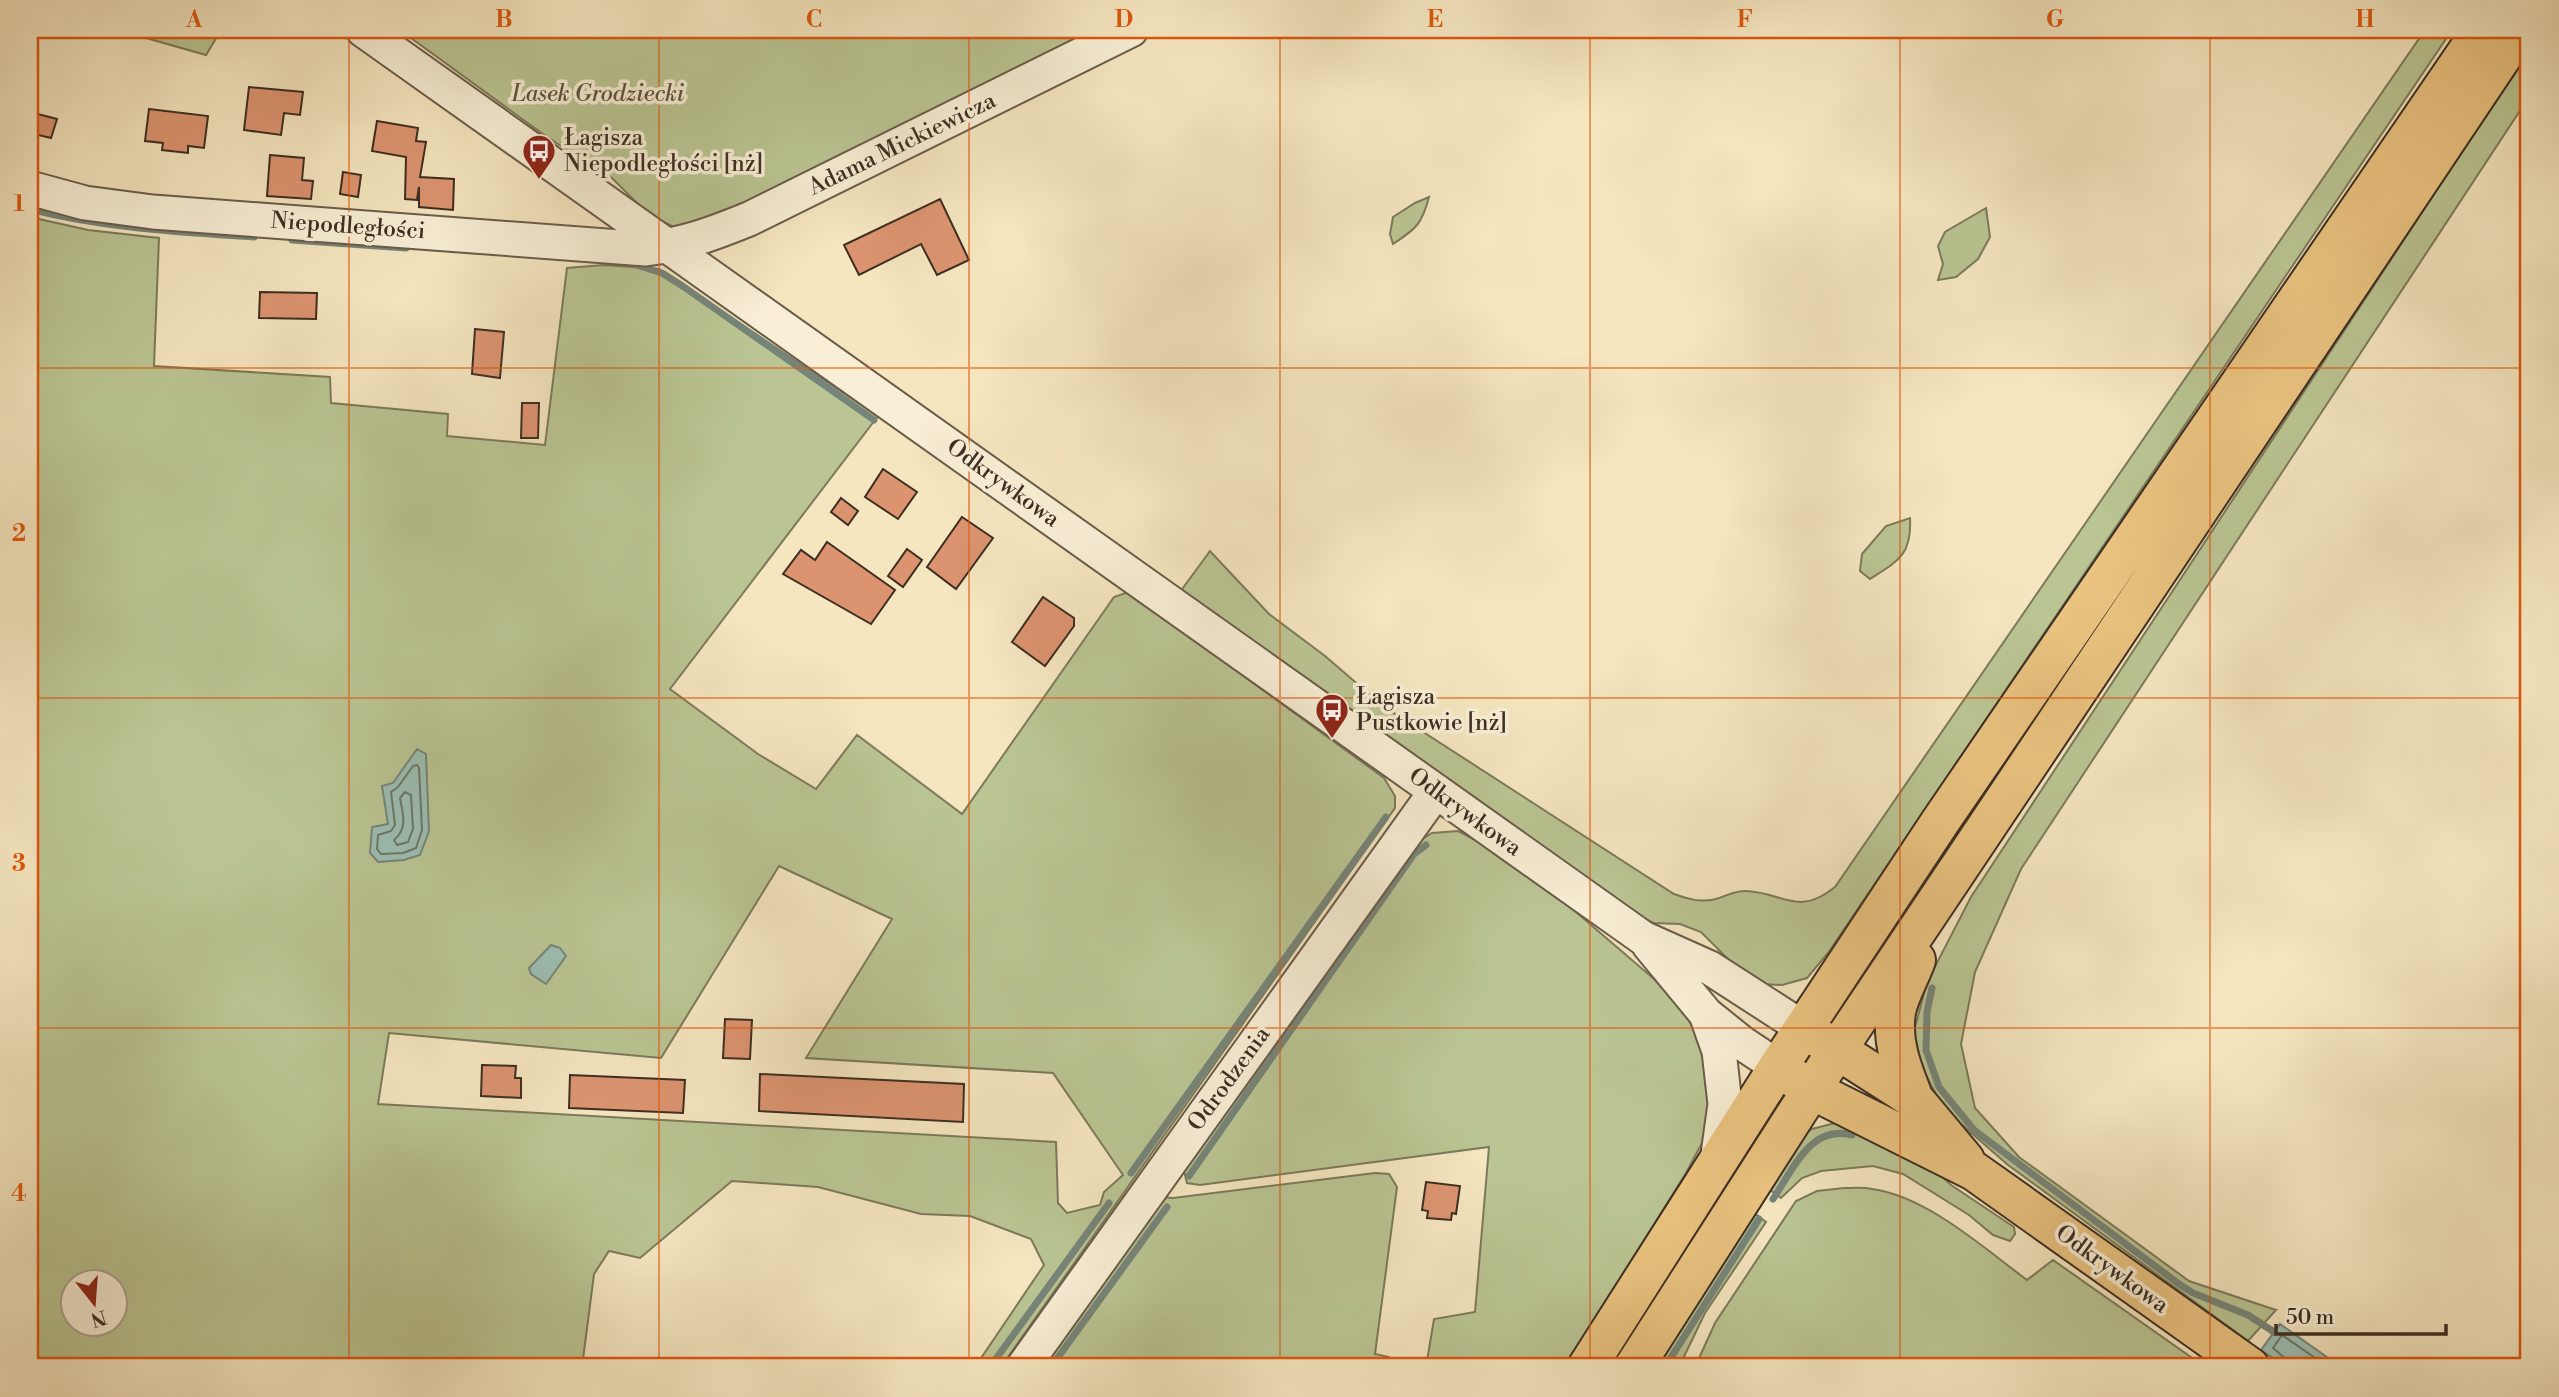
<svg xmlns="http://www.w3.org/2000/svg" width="2559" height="1397" font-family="'Libre Bodoni',serif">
<rect width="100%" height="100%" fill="#f5e6c0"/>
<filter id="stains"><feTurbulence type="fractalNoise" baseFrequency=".00286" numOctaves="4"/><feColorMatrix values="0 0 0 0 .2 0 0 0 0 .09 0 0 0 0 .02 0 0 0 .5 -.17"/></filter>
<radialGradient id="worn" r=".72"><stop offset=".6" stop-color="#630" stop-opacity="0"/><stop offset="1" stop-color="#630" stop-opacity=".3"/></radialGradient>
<!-- green -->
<path fill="#bac593" stroke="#7c7a5a" stroke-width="2" fill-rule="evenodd" d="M118,30H221L206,55Z
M400,30H1104L732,212L676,228L648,214L612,178L547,137Z
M2425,30H2452L1828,953L1807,978L1782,985L1761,984L1735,966L1701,932L1680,924L1653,923L1628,910L1180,592L1210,551L1269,614L1325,656L1383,706L1674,894C1688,899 1701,903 1716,899C1727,896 1735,890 1747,891C1784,893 1798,917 1835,887Z
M2529,50V97L2021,869L1975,972L1961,1044L1975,1108L2019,1157L2189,1281L2276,1310L2248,1341L2008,1165L1944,1109L1922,1068L1914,1031L1927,982L1971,897Z
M1429,197C1422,224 1416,229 1393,244L1390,234L1393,217L1415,203Z
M1986,208L1990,237L1978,259L1956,277L1938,280L1943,264L1938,246L1945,232Z
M30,217L88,230L159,238L154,366L330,377L331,403L448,414L447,436L545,445L567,268L604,265L659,269L878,416L670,689L758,754L816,789L857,735L962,814L1114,597L1128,592L1384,778L1395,796V808L1001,1367H975L1044,1265L1031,1239L970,1216L921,1214L818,1187L732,1181L640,1258L609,1251L594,1274L582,1367H30ZM779,866L892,919L806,1058L1053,1073L1123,1175L1104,1192L1100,1205L1067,1213L1058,1203L1056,1142L378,1104L389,1033L661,1058ZM74,1282H116V1324H74Z
M1910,518C1912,555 1898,561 1870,579L1860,571L1862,554L1886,526Z
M1458,831L1489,847L1569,906L1654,979L1680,1007L1701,1040L1710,1117L1703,1141L1686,1173L1565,1367H1426L1434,1319L1475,1312L1489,1147L1200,1185L1187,1183L1184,1171L1414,844L1432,833Z
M1835,1123L1935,1170L1951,1185L2014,1227L2015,1234L2010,1241L1993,1235L1969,1215L1903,1174L1873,1166L1821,1171L1802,1178L1781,1198L1766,1187L1798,1139L1812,1129Z
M1375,1173L1389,1174L1397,1187L1375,1354L1389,1357L1388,1367H1040L1161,1197L1173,1198Z
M1844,1188C1853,1188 1863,1187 1872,1189C1926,1196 1984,1248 2027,1280L2053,1260L2205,1367H1695L1715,1323L1796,1201L1817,1191Z
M1753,1212L1766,1222L1705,1313L1679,1367H1669L1671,1363L1660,1361Z"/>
<!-- water -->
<path fill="#9cbfb3" stroke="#768579" stroke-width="2" d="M417,749L426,754L429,831L420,855L404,860L378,862L370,853L372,827L388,824L382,786L393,783Z
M551,945L560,948L566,956L546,984L531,974L529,968Z
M2280,1324L2341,1367H2286L2261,1350Z"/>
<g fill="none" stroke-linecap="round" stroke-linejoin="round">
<!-- shore -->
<path stroke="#6c766a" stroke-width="2" d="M417,765L419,768L422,830L416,848L403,853L381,854L377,849L378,835L391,831L395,825L391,792L398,787L413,766Z
M405,792L411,795L413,829L408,842L397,845L394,840C408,828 403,815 400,798Z
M2289,1367L2287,1360L2273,1348L2282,1335L2328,1367"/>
<!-- stream -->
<path stroke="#768579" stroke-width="7" d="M30,209C104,228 179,232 254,237
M292,240L406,248
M627,262L662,273L684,287L874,420
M1932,988L1927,1012L1926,1050L1939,1087L1974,1130L2179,1284L2193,1293L2248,1315L2274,1332
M1131,1173L1386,817
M1189,1176L1414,854L1426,845
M1773,1199C1793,1170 1810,1124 1852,1135
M990,1367L1109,1203
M1051,1367L1167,1207
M1665,1367L1759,1219"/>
</g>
<!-- building -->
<path fill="#dc9470" stroke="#3d2e22" stroke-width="2" d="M249,87L303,92L300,115L284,113L281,135L244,130Z
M149,109L208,116L204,148L188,146V153L162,150L163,143L145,141Z
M30,112L57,119L51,138L30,133Z
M377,121L418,128L416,141L426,142L420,177L454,179L453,210L419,207V187L417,200L405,199L406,157L372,151Z
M270,155L304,158L302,180L313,181L311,199L267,196Z
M343,172L361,175L358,197L340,194Z
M940,199L969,260L937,275L921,244L859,275L844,245Z
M260,292L317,293L316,319L259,318Z
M475,329L504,332L500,378L472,374Z
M522,403H539L538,438H521Z
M883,469L917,492L898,519L865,497Z
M841,498L858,511L848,525L831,512Z
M962,517L993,538L956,589L927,567Z
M827,542L895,590L871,624L783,574L801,550L815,560Z
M907,549L922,560L903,587L888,576Z
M1043,597L1074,618V626L1045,666L1012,642Z
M725,1019L752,1020L750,1059L723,1058Z
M482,1065L516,1066L515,1078H521V1098L481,1096Z
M760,1074L964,1084L963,1122L759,1111Z
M570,1075L685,1080L683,1113L569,1108Z
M1426,1182L1460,1186L1456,1214L1452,1213L1451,1220L1427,1218L1428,1211L1422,1210Z"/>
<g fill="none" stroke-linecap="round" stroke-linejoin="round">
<defs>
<path id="minor" d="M363,30L1643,938L1710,968L1803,1028
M30,188L85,203L153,212L646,249C685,244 712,234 749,219L1131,30
M1649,945L1706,1014L1742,1043L1778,1067
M1706,1014L1719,1051L1725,1104L1717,1162
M1023,1367L1436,791"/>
<path id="major" d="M1817,1037L1914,1099L1965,1160
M1791,1076L1812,1090L1974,1171L2250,1367
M1914,1099C1903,1071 1891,1043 1896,1012C1899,995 1910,977 1916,960
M1587,1367L1778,1067L1940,822L2482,30
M1634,1367L1837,1050L2520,30"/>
</defs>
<!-- minor casing -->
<use href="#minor" stroke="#6b5c4a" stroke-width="37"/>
<!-- major casing -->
<use href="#major" stroke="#3d2e22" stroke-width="42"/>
<!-- minor -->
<use href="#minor" stroke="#f8efd6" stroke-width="33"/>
<!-- major -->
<use href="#major" stroke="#eac380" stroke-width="38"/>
</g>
<!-- grid -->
<path fill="none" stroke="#df570d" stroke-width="2" stroke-opacity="0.55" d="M349,30V1367M659,30V1367M969,30V1367M1280,30V1367M1590,30V1367M1900,30V1367M2210,30V1367M30,368H2529M30,698H2529M30,1028H2529"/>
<!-- icons -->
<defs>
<symbol id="bus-pin" viewBox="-11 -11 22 30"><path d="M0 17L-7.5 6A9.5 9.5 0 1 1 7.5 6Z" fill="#8f2418" stroke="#f8efd6"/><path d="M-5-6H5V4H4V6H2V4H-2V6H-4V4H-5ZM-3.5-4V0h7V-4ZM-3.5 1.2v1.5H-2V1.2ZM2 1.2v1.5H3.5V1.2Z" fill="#fff"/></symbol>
</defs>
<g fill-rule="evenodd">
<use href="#bus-pin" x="520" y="132" width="38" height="52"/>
<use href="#bus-pin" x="1313" y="691" width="38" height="52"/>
</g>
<g text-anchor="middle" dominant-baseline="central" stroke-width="7" stroke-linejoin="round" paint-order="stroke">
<!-- park labels -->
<g font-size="23" font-style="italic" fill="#5c543e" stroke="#f8efd6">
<text x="598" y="94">Lasek Grodziecki</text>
</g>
<!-- poi labels -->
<g font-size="23" fill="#3d2e22" stroke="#f8efd6" text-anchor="start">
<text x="564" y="138">Łagisza<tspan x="564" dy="26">Niepodległości [nż]</tspan></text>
<text x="1356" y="697">Łagisza<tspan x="1356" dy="26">Pustkowie [nż]</tspan></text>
</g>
<!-- street labels -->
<g font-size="23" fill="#3d2e22" stroke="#f8efd6">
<text transform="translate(902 144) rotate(-26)">Adama Mickiewicza</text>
<text transform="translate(348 226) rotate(4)">Niepodległości</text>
<text transform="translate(1003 483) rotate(36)">Odkrywkowa</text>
<text transform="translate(1465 812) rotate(36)">Odkrywkowa</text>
<text transform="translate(1229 1079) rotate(-54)">Odrodzenia</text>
<text transform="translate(2112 1269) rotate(36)">Odkrywkowa</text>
</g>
</g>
<!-- margin -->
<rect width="2559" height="1397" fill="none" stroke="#f5e6c0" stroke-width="77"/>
<!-- north arrow -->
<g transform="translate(94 1303) rotate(163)"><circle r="33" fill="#f8efd6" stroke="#ada28e" stroke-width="2"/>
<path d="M0-5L12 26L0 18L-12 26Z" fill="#8f2418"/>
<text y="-10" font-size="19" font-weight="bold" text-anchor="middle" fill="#3d2e22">N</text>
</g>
<!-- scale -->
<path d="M2276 1324v10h170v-10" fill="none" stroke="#3d2e22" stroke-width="3.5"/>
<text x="2286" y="1324" font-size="21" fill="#3d2e22" stroke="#f8efd6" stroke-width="5" paint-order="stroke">50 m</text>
<rect x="38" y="38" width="2482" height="1320" fill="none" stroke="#df570d" stroke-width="2.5"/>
<g font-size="23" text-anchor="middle" font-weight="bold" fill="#df570d">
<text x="194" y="27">A</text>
<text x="504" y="27">B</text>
<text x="814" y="27">C</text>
<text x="1124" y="27">D</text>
<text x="1435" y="27">E</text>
<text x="1745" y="27">F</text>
<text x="2055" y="27">G</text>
<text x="2365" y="27">H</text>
<text x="19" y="211">1</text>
<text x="19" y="541">2</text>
<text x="19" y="871">3</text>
<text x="19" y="1201">4</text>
</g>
<rect width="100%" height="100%" filter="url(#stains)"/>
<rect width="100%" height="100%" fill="url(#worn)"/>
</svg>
